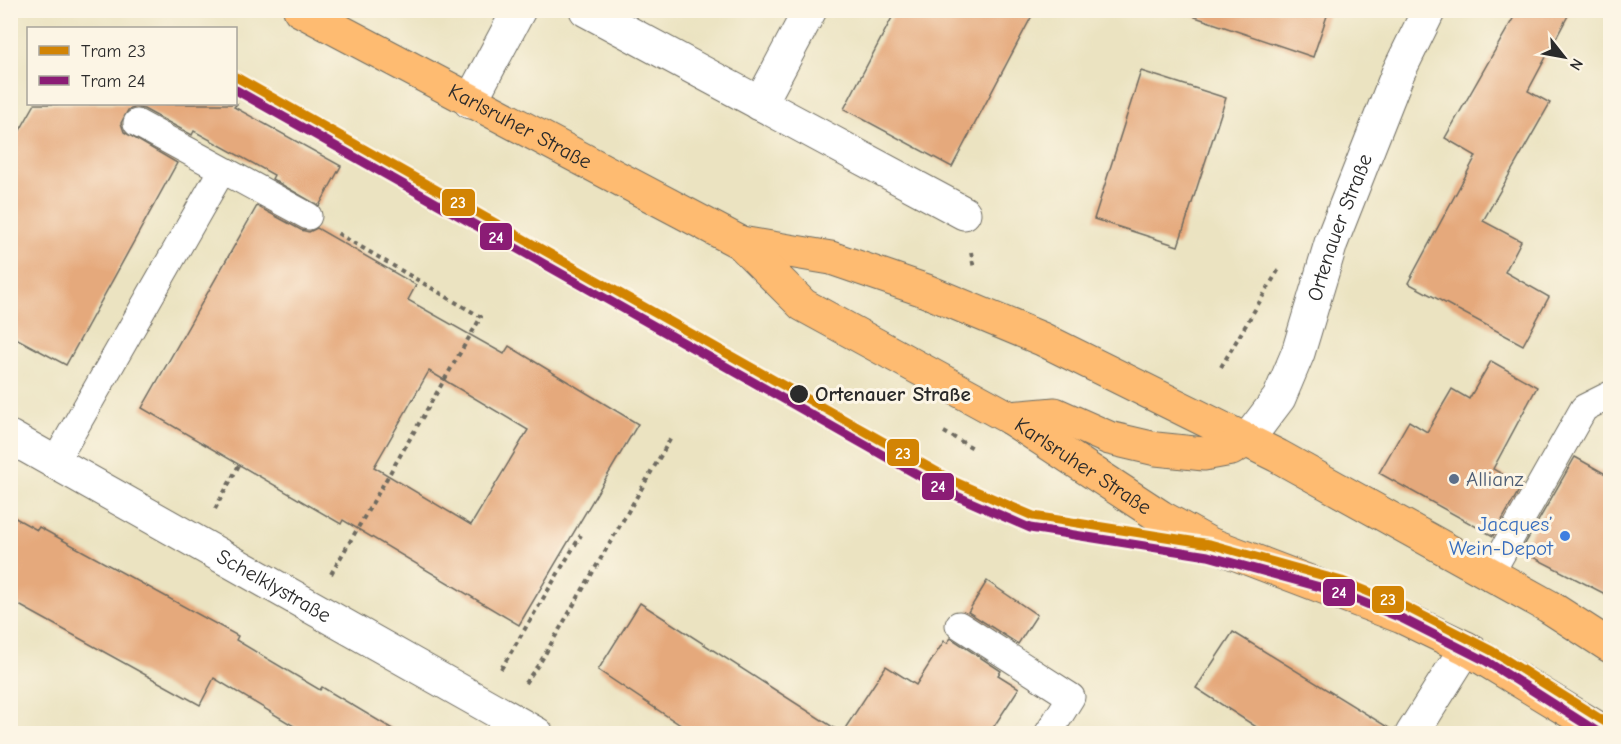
<svg xmlns="http://www.w3.org/2000/svg" width="1621" height="744" font-family="'Comic Neue',sans-serif">
<rect width="100%" height="100%" fill="#fcf5e5"/>
<filter id="ink" filterUnits="userSpaceOnUse"><feTurbulence type="fractalNoise" baseFrequency=".0167" numOctaves="2"/><feDisplacementMap in="SourceGraphic" scale="12" xChannelSelector="R" yChannelSelector="G"/><feConvolveMatrix kernelMatrix="1 2 1 2 8 2 1 2 1" color-interpolation-filters="sRGB"/></filter>
<filter id="wash" filterUnits="userSpaceOnUse"><feTurbulence type="fractalNoise" baseFrequency=".008" numOctaves="4" result="noise"/><feDisplacementMap in="SourceGraphic" scale="24" xChannelSelector="R" yChannelSelector="G"/><feGaussianBlur stdDeviation="1.35" result="paint"/><feColorMatrix in="noise" values="0 0 0 0 0 0 0 0 0 0 0 0 0 0 0 0 0 1.4 0 .05"/><feComposite in="paint" operator="in"/></filter>
<g filter="url(#wash)">
<rect width="100%" height="100%" fill="#ebe3c1"/>
<g id="blocks">
<!-- building -->
<path fill="#e5a97c" fill-rule="evenodd" d="M896,10H1035L952,167L844,109Z
M1196,10H1329L1313,57L1195,17Z
M1518,10H1571L1528,91L1550,103L1483,221L1521,241L1505,272L1549,297L1523,345L1408,283L1476,156L1445,138Z
M1141,71L1226,98L1178,246L1094,219Z
M35,104H237L234,107L341,166L319,206L272,179L274,175L194,131L192,135L144,109L136,107L128,110L121,123L124,132L177,163L66,365L10,335V148Z
M257,206L301,230L309,232L317,228L416,285L408,300L504,354L509,346L638,424L519,625L343,520L341,524L142,408ZM429,371L528,430L471,525L374,467Z
M1491,361L1537,387L1493,469L1522,485L1493,536L1379,473L1409,421L1427,432L1452,389L1469,399Z
M1575,457L1611,477V597L1521,551Z
M10,515L37,530L39,527L238,636L236,640L320,690L322,687L401,734H307L214,678L200,705L10,600Z
M987,581L1037,615L1018,644L968,612Z
M640,603L842,733L886,666L916,685L944,641L947,643L951,638L1001,671L998,675L1019,688L989,734H694L598,670Z
M1233,632L1394,731L1393,734H1267L1196,688Z"/>
</g>
</g>
<g filter="url(#ink)">
<use href="#blocks" fill-opacity="0" stroke="#6e6b60" stroke-width="1.5"/>
<g fill="none" stroke-linecap="round" stroke-linejoin="round">
<defs>
<path id="service" d="M137,123L308,216
M55,462L222,170
M1490,574L1584,408L1610,395
M959,625L1071,697L1048,734"/>
<g id="minor">
<path d="M586,10L964,213"/>
<path d="M470,102L519,10"/>
<path d="M760,104L810,10"/>
<path id="s1" d="M10,437L537,734"/>
<path id="s2" d="M1247,440L1279,398L1298,353L1331,243L1398,73L1429,10"/>
<path d="M1412,734L1466,648"/>
</g>
<g id="primary">
<path id="s3" d="M300,10L741,243L831,258L924,290L1042,339L1278,456L1548,606L1610,646"/>
<path id="s4" d="M741,243L803,305L1010,418L1161,517L1210,544L1402,617L1466,648L1607,734"/>
<path d="M1010,418L1055,414L1109,438L1156,449L1204,454L1231,449L1247,440"/>
</g>
</defs>
<!-- service casing -->
<use href="#service" stroke="#6e6b60" stroke-width="29"/>
<!-- minor casing -->
<use href="#minor" stroke="#6e6b60" stroke-width="35"/>
<!-- primary casing -->
<use href="#primary" stroke="#6e6b60" stroke-width="35"/>
<!-- path -->
<path stroke="#6e6b60" stroke-width="4" stroke-dasharray="4.5 4.5" stroke-linecap="butt" d="M10,84V86
M971,252L974,269
M1221,367L1279,269
M944,432L975,449
M215,509L239,465
M331,574L481,317L337,233
M501,669L581,535
M525,683L541,661L671,438"/>
<!-- service -->
<use href="#service" stroke="#fff" stroke-width="27"/>
<!-- minor -->
<use href="#minor" stroke="#fff" stroke-width="33"/>
<!-- primary -->
<use href="#primary" stroke="#febb71" stroke-width="33"/>
<defs>
<path id="tram-1" d="M236,77L955,482L1033,516L1210,544L1342,581L1406,607L1492,651L1610,725"/>
<path id="tram-2" d="M236,90L950,493L1030,528L1208,556L1338,592L1401,618L1486,661L1601,734"/>
</defs>
<!-- tram-1 casing -->
<use href="#tram-1" stroke="#fcf5e5" stroke-width="14"/>
<!-- tram-2 casing -->
<use href="#tram-2" stroke="#fcf5e5" stroke-width="14"/>
<!-- tram-1 -->
<use href="#tram-1" stroke="#d28404" stroke-width="9"/>
<!-- tram-2 -->
<use href="#tram-2" stroke="#8b1c75" stroke-width="9"/>
</g>
</g>
<!-- markers -->
<circle fill="#2b2b2b" stroke="#fcf5e5" stroke-width="2" cx="799" cy="394" r="10"/>
<circle fill="#5c6f8a" stroke="#fcf5e5" stroke-width="2" cx="1454" cy="479" r="6"/>
<circle fill="#3f7fe0" stroke="#fcf5e5" stroke-width="2" cx="1565" cy="536" r="6"/>
<g text-anchor="middle" dominant-baseline="central" stroke-width="6" stroke-linejoin="round" paint-order="stroke">
<!-- street labels -->
<g font-size="21" fill="#2b2b2b" stroke="#fcf5e5">
<text stroke="none"><textPath href="#s3" startOffset="249">Karlsruher Straße</textPath></text>
<text stroke="none"><textPath href="#s2" startOffset="234">Ortenauer Straße</textPath></text>
<text stroke="none"><textPath href="#s4" startOffset="411">Karlsruher Straße</textPath></text>
<text stroke="none"><textPath href="#s1" startOffset="303">Schelklystraße</textPath></text>
</g>
<!-- stop labels -->
<g font-size="21" font-weight="bold" fill="#2b2b2b" stroke="#fcf5e5" text-anchor="start">
<text x="815" y="394">Ortenauer Straße</text>
</g>
<!-- service labels -->
<g font-size="21" fill="#4e5e75" stroke="#fcf5e5" text-anchor="start">
<text x="1466" y="479">Allianz</text>
</g>
<!-- shop labels -->
<g font-size="21" fill="#366cbe" stroke="#fcf5e5" text-anchor="end">
<text x="1553" y="524">Jacques’<tspan x="1553" dy="24">Wein-Depot</tspan></text>
</g>
</g>
<g stroke="#fcf5e5" stroke-width="2">
<rect x="441" y="188" width="35" height="29" rx="6" fill="#d28404"/>
<rect x="479" y="222" width="34" height="29" rx="6" fill="#8b1c75"/>
<rect x="886" y="438" width="34" height="29" rx="6" fill="#d28404"/>
<rect x="921" y="472" width="34" height="29" rx="6" fill="#8b1c75"/>
<rect x="1322" y="578" width="34" height="29" rx="6" fill="#8b1c75"/>
<rect x="1371" y="585" width="34" height="29" rx="6" fill="#d28404"/>
</g>
<g font-size="16" text-anchor="middle" font-weight="bold" fill="#fff">
<text x="458" y="208">23</text>
<text x="496" y="243">24</text>
<text x="903" y="459">23</text>
<text x="938" y="492">24</text>
<text x="1339" y="598">24</text>
<text x="1388" y="605">23</text>
</g>
<!-- margin -->
<rect width="1621" height="744" fill="none" stroke="#fcf5e5" stroke-width="36"/>
<!-- legend -->
<rect x="27" y="27" width="210" height="78" fill="#fcf5e5" stroke="#a8a49b" stroke-width="1.5"/>
<rect x="39" y="46" width="30" height="9" fill="#d28404" stroke="#a8a49b" stroke-width="1.5"/>
<text x="81" y="57" font-size="18" fill="#2b2b2b">Tram 23</text>
<rect x="39" y="76" width="30" height="9" fill="#8b1c75" stroke="#a8a49b" stroke-width="1.5"/>
<text x="81" y="87" font-size="18" fill="#2b2b2b">Tram 24</text>
<!-- north arrow -->
<g transform="translate(1564 57) rotate(121)" stroke="#fcf5e5" stroke-width="4.5" paint-order="stroke">
<path d="M0-4.5L10 22L0 15L-10 22Z" fill="#2b2b2b"/>
<text y="-9" font-size="16" font-weight="bold" text-anchor="middle" fill="#2b2b2b">N</text>
</g>
</svg>
